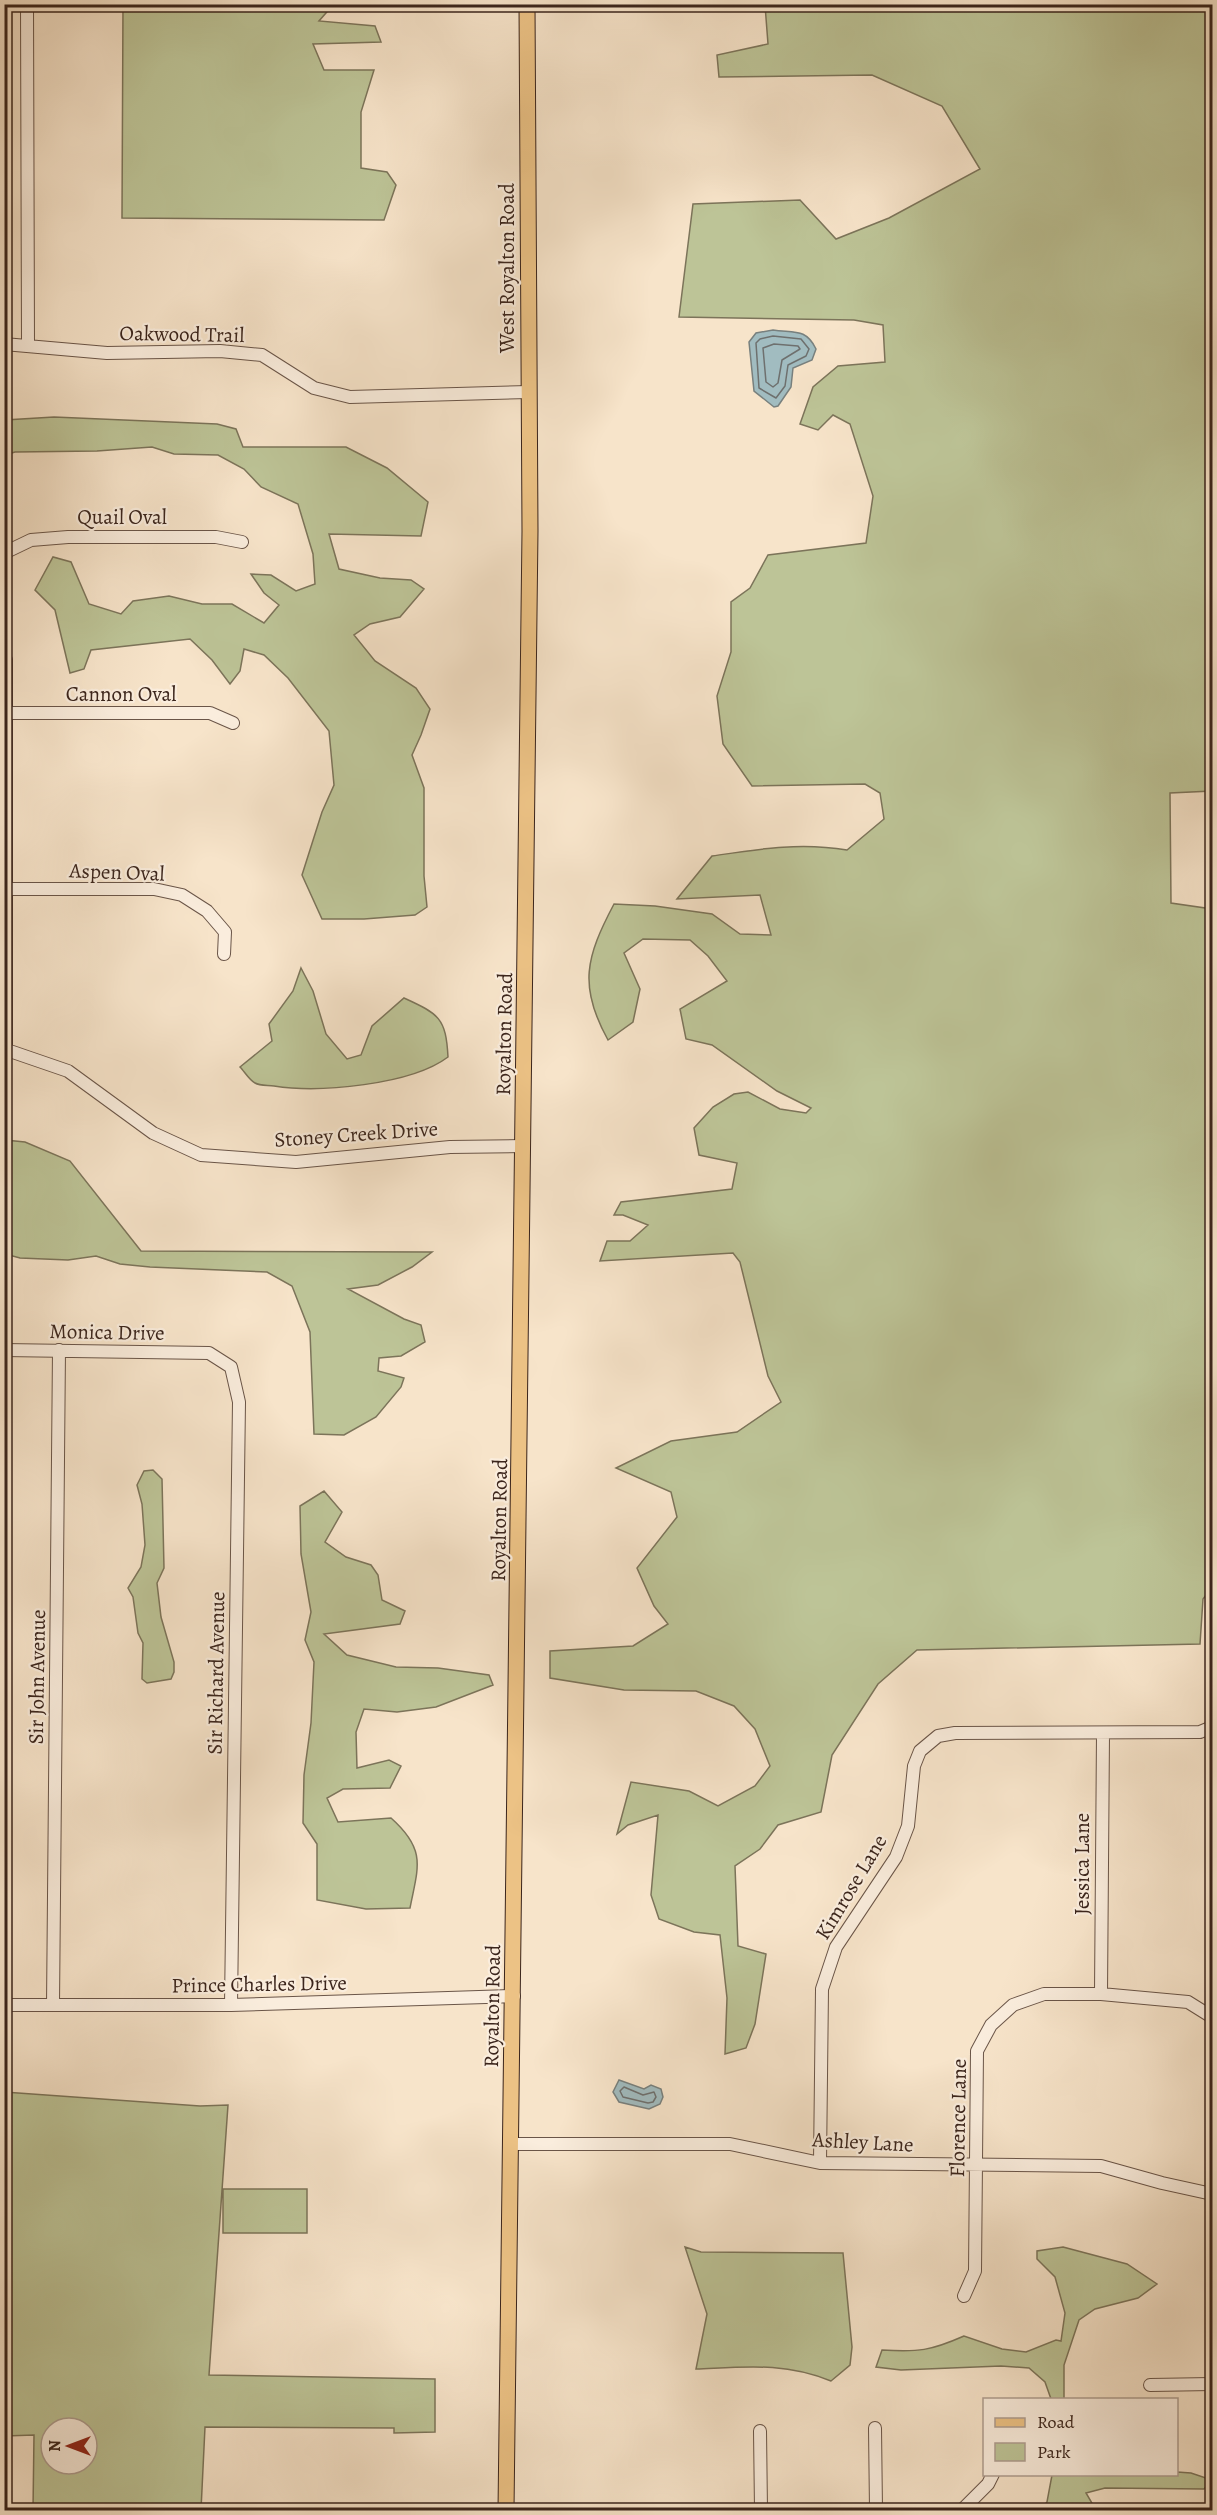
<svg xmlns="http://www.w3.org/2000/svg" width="1217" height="2515" font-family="Alegreya,serif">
<rect width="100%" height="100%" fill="#f7e4ca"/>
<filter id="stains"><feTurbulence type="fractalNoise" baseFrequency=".00333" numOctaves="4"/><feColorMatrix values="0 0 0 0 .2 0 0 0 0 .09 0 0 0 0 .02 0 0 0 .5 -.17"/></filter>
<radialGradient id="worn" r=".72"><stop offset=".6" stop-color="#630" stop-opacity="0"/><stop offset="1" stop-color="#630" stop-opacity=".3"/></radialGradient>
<!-- green -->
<path fill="#bdc497" stroke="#7c745a" stroke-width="1.5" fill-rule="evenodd" d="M123,5H333L319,21L375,26L381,42L313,44L324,70H374L361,112V168L387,172L396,185L384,220L122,218Z
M765,5H1212V791L1170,793L1171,903L1212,909V1587L1203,1599L1200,1644L917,1650L878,1684L832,1755L821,1812L778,1825L760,1849L735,1866L738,1946L766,1954L755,2024L746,2048L725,2054L727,1998L720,1935L694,1932L659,1919L651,1895L658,1815L628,1825L617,1834L631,1782L689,1791L718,1806L755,1786L770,1766L755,1729L734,1706L696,1691L624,1690L550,1678V1651L633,1646L668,1624L654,1606L637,1568L677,1517L671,1492L616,1468L671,1441L737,1432L781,1402L768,1376L740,1262L733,1253L600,1261L607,1241H630L648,1225L623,1215H614L621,1202L732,1189L737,1163L699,1155L694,1128L713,1107L734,1094L748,1092L780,1109L806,1113L811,1108L777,1091L712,1045L686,1039L680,1009L727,981L708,956L690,940L643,939L624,953L640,989L633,1022L608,1040C578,986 586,957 614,904L655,906L712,914L740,934L771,935L760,895L677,899L712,856C759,849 800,842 847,850L884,819L880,793L865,784L752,786L723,744L717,696L731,652V602L750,588L768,555L866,543L873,496L850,424L833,415L818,430L800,424L813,387L838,366L885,362L883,325L854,320L679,317L693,204L800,200L836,239L889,218L980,169L942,106L872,75L719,77L717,55L768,44Z
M54,417L217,424L236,429L243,447H346L387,468L428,502L421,536L329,534L339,569L380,578L411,580L424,589L400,617L370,624L354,635L375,661L416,688L430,709L421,735L412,755L424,788V876L427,907L415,915L364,919H322L302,875L322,812L334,785L329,731L288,678L264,655L244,649L240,671L230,684L212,660L190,639L91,650L84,669L70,673L55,610L35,590L53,557L71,562L89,604L121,614L133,601L169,596L202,604H232L264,623L279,605L264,593L251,574L271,575L296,591L315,584L313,554L298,504L261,487L244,469L218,455L174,454L152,447L97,451L15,452L5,455V420Z
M301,968L313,991L326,1034L347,1059L361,1055L372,1026L404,998C439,1014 446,1018 448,1057C411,1085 319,1093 274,1086C268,1085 260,1086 255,1083C250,1081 244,1071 240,1067L272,1041L269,1024L293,991Z
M5,1140L25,1142L70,1161L141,1251L432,1252L412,1267L378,1285L348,1289L404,1319L421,1325L425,1342L401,1356L379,1358L378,1371L404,1378L401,1387L376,1417L344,1435L314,1434L310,1332L292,1286L267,1272L150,1267L120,1264L96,1256L68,1260L20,1258L5,1254Z
M153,1470L162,1479L164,1568L157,1583L161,1617L174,1662V1672L171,1679L147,1683L142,1679L143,1643L138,1633L133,1597L128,1588L141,1567L145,1545L142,1504L137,1485L144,1471Z
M324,1491L342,1512L325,1542L346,1557L371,1565L378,1575L382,1600L405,1611L400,1624L324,1634L347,1655L396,1667L438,1668L489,1675L493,1685L436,1707L397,1712L364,1709L356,1732L357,1768L389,1760L401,1766L390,1788L343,1789L327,1798L338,1822L391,1818C427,1850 418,1867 410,1908L366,1909L317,1900V1844L303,1823L304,1775L311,1723L314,1662L305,1640L311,1612L301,1554L300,1506Z
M4,2092L200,2106L228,2105L209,2375L435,2379V2432L394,2433V2428L205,2427L201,2510H33L34,2435L5,2436ZM51,2428H87V2464H51Z
M223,2189H307V2233H223Z
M685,2247L701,2252L843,2253L852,2347L850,2365L831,2381C784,2362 745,2367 696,2369L707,2314Z
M1063,2247L1127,2264L1157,2284L1138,2298L1095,2309L1079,2320L1064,2365V2399H1051L1045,2382L1029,2368L1001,2366L901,2370L876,2367L882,2350C919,2352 930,2351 964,2336L1002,2349L1026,2352L1056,2340L1061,2341L1065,2313L1055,2277L1037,2259V2251Z
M1177,2472L1191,2473L1212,2480L1204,2489L1105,2488L1086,2493L1096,2510H1024L1041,2509L1047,2502L1052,2475L1176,2474Z"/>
<!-- water -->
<path fill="#a1bcc0" stroke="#78807e" stroke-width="1.5" d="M773,330C794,333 806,328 816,349L812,360L793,368L791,387L778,406L774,407L754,391L749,342L756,333Z
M619,2080L644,2089L651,2085L661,2089L663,2097L660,2104L649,2109L619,2102L613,2092Z"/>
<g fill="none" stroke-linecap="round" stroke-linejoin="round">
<!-- shore -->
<path stroke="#6e706e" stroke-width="1.5" d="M773,336L801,339L809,349L806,356L788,365L785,386L776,398L759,388L756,343L760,339Z
M774,344L798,346L800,349L782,360L778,383L773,387L766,382L763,348Z
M624,2087L643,2095L654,2092L656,2097L653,2102L648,2103L623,2097L620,2091Z"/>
<defs>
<path id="minor" d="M27,4L28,344
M4,344L107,353L220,351L262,355L314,388L350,397L528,392
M4,553L31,540L68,537H216L242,542
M4,655L6,660V1049
M6,713H210L233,723
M6,889H154L182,895L207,911L225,932L224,954
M4,1049L68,1071L153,1133L201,1155L296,1162L450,1147L524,1146
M4,1350L209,1353L231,1367L239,1402L231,2005
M1101,1994L1103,1734
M4,2003L10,2005H231L514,1996
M53,2005L59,1350
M509,2144H730L820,2163L1101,2166L1162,2183L1212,2194
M820,2163L822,1989L836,1947L896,1857L908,1826L914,1766L920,1751L938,1736L955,1733L1200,1732L1212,1727
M964,2296L975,2271L977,2051L991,2025L1013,2005L1044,1994H1101L1188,2002L1212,2017
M1150,2385L1212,2384
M875,2428L876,2510
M760,2431L761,2510
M962,2510L988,2484L993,2474"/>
<path id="major" d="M506,2510L530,531L527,4"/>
</defs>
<!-- minor casing -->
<use href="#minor" stroke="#6a5548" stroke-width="14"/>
<!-- major casing -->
<use href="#major" stroke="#3b251c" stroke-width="17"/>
<!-- minor -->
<use href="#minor" stroke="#faeddd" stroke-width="12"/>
<!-- major -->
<use href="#major" stroke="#ecc285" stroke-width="15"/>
</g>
<g text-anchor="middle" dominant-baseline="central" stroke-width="4.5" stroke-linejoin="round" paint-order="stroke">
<!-- street labels -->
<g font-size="21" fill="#3b251c" stroke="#faeddd">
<text transform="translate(507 268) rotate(-90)">West Royalton Road</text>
<text transform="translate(182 334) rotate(1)">Oakwood Trail</text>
<text x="122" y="517">Quail Oval</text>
<text x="121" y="694">Cannon Oval</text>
<text transform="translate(117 872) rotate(2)">Aspen Oval</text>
<text transform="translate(504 1034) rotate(-89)">Royalton Road</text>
<text transform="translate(356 1134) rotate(-4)">Stoney Creek Drive</text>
<text transform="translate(107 1332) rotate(1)">Monica Drive</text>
<text transform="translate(499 1520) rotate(-89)">Royalton Road</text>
<text transform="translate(216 1673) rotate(-89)">Sir Richard Avenue</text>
<text transform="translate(37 1677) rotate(-89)">Sir John Avenue</text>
<text transform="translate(1082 1864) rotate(-90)">Jessica Lane</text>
<text transform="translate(851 1887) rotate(-59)">Kimrose Lane</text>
<text transform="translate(259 1984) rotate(-1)">Prince Charles Drive</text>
<text transform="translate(492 2006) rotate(-89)">Royalton Road</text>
<text transform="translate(958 2118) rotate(-89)">Florence Lane</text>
<text transform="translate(863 2142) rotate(3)">Ashley Lane</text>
</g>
</g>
<!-- margin -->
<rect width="1217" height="2515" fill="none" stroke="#f7e4ca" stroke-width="24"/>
<rect x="6" y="6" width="1205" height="2503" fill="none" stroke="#3b251c" stroke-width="3"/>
<rect x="12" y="12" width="1193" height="2491" fill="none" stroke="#3b251c" stroke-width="1.5"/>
<!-- legend -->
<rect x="983" y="2398" width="195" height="78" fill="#faeddd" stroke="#ae9d90" stroke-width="1.5"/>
<rect x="995" y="2418" width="30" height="9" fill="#ecc285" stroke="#ae9d90" stroke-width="1.5"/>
<text x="1037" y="2428" font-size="18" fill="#3b251c">Road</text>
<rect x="995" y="2443" width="30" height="18" fill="#bdc497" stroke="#ae9d90" stroke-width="1.5"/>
<text x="1037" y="2458" font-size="18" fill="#3b251c">Park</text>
<!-- north arrow -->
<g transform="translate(69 2446) rotate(270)"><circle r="28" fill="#faeddd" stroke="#ae9d90" stroke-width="1.5"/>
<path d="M0-4.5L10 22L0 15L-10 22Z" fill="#8f2418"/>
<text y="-9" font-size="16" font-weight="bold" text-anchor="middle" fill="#3b251c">N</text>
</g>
<rect width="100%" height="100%" filter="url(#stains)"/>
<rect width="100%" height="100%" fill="url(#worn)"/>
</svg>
